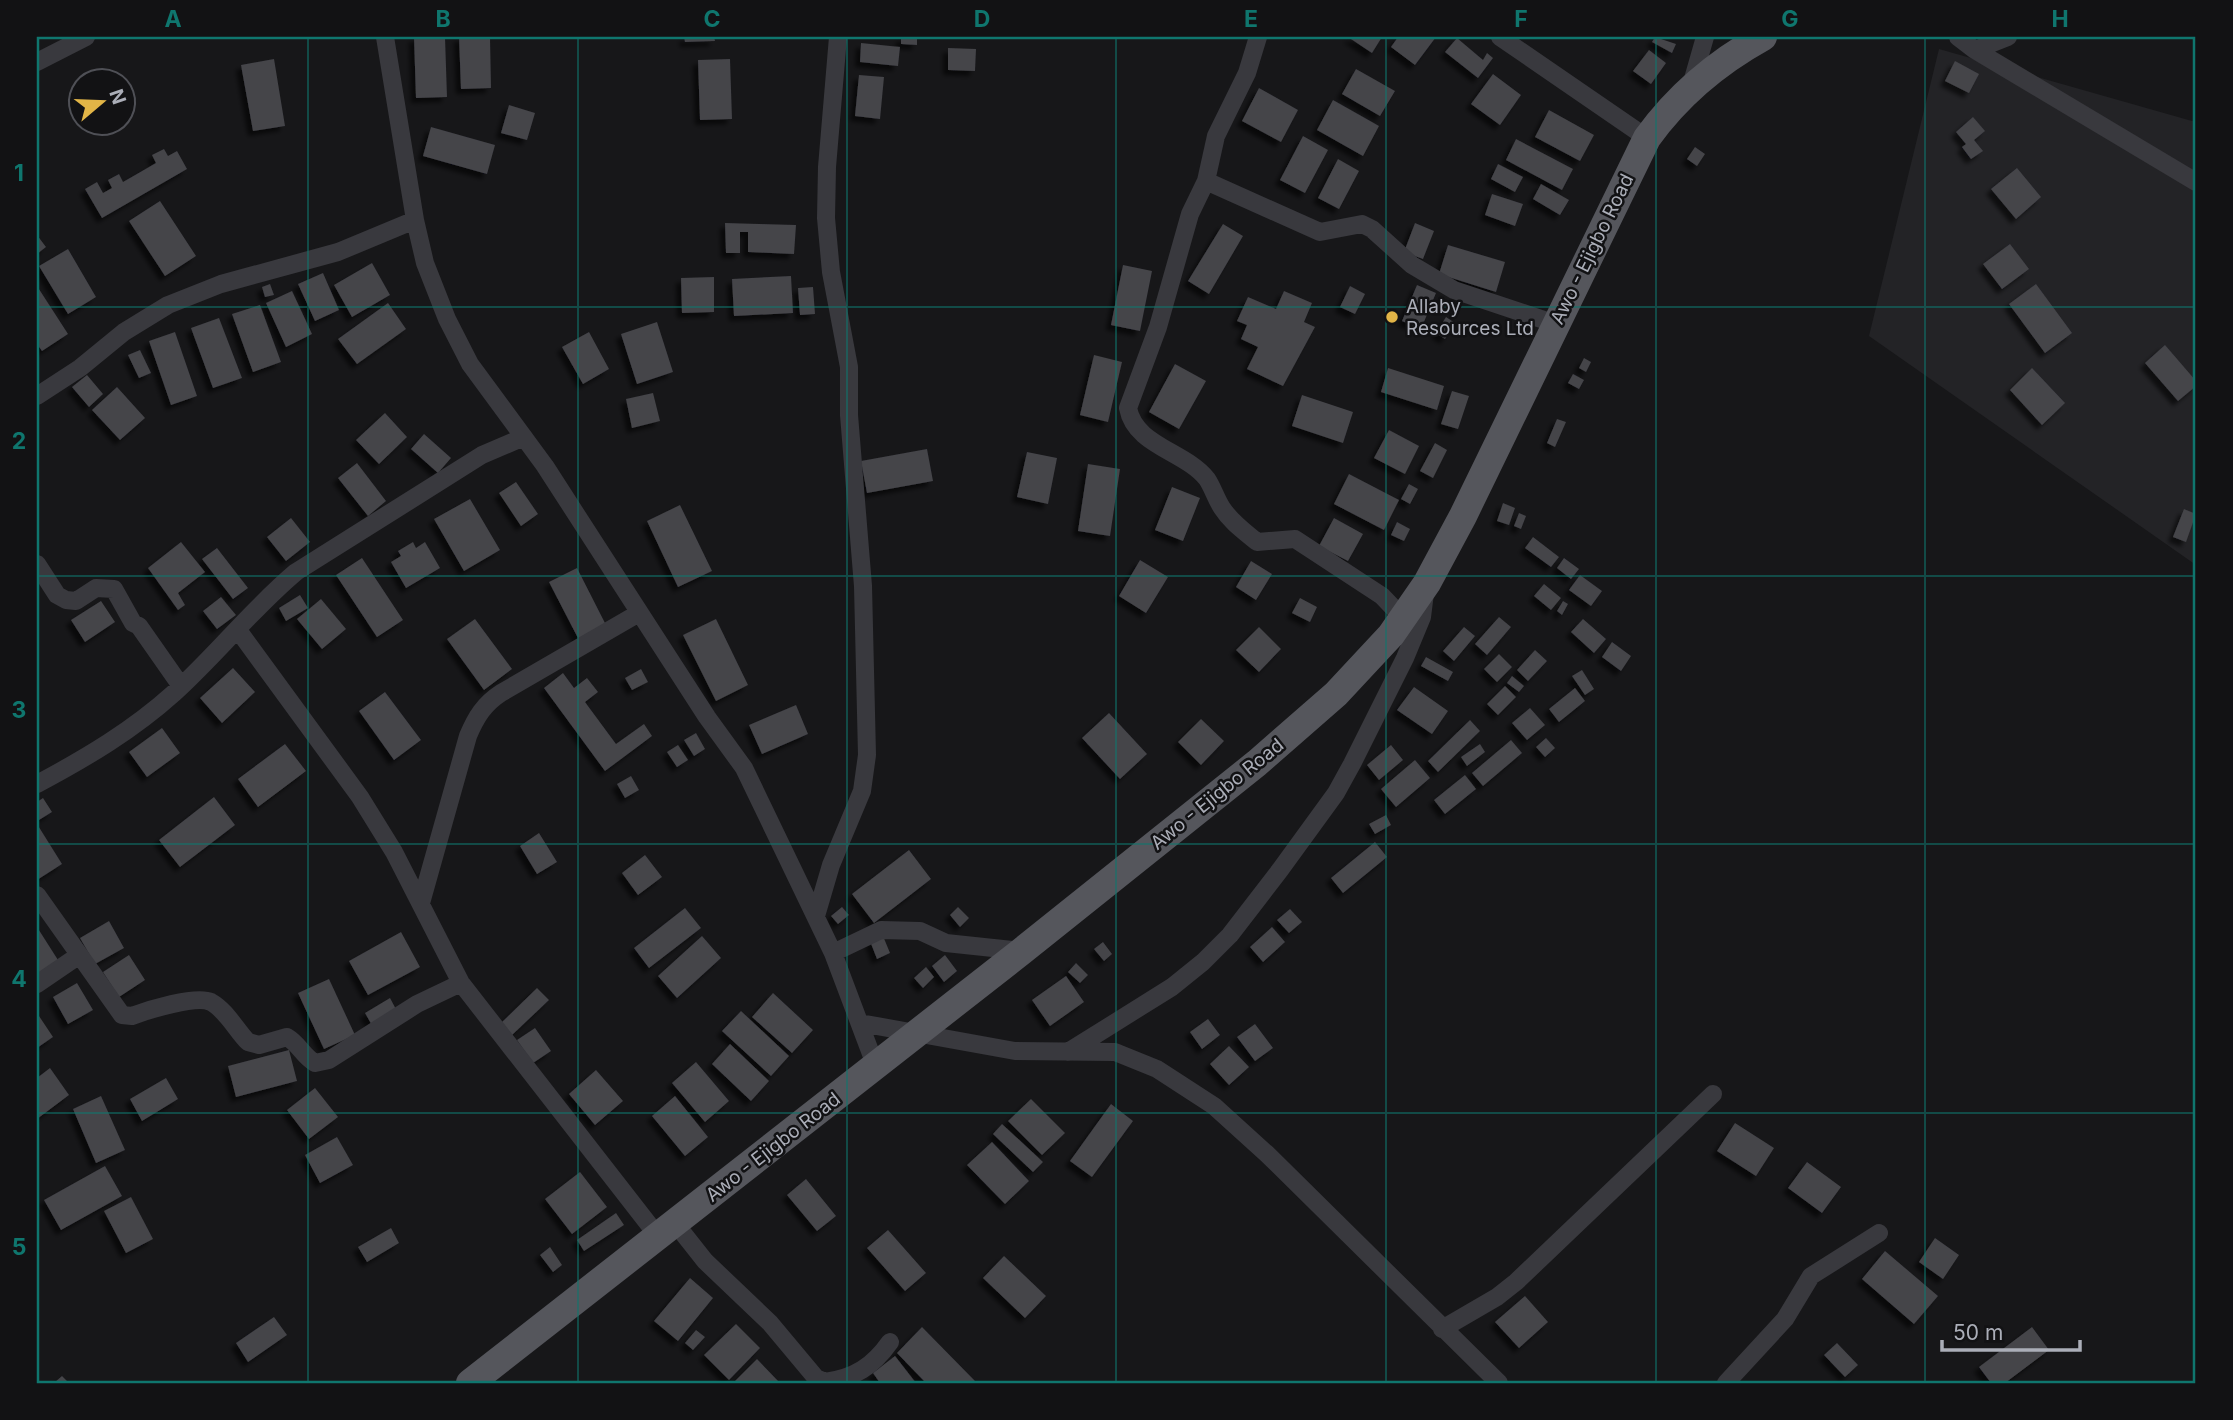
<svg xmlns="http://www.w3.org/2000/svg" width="2233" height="1420" font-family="Inter,sans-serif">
<defs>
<filter id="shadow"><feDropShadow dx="-5" dy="5" stdDeviation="2" flood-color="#0009"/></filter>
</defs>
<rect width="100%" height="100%" fill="#171719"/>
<!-- built -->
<path fill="#232326" d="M1939,49L2192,121L2196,119V565L1869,336Z"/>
<!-- building -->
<path fill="#444449" filter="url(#shadow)" d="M414,37H445L447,97L416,98Z
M459,37H490L491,88L461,89Z
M684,37H714L715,41L685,42Z
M901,37H917V45L901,44Z
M1348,37H1382L1372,53Z
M1398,37H1436L1415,65L1391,47Z
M1655,37L1676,44L1672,53L1652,42Z
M1457,38L1483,60L1487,53L1493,58L1478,78L1445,52Z
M861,43L900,47L898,66L860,62Z
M948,48L976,49L975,71L948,70Z
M1649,50L1666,63L1651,84L1633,71Z
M274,59L285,126L253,131L241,65Z
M730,59L732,119L700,120L698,60Z
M1955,61L1979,74L1969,93L1945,81Z
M1356,69L1395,91L1380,116L1342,94Z
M1493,74L1521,95L1500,125L1471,104Z
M859,75L884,77L880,119L855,116Z
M1259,88L1298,110L1281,142L1242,121Z
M1333,100L1379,126L1363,156L1317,130Z
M509,105L535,113L527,140L501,133Z
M1549,110L1594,135L1580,161L1535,137Z
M1973,117L1985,131L1974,140L1983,151L1971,159L1962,147L1966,144L1956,132Z
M431,127L495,145L487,174L423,156Z
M1303,136L1328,150L1305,193L1280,180Z
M1516,139L1573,169L1562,190L1506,160Z
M1695,147L1705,154L1697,166L1687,159Z
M164,149L168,156L177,151L187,169L102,218L85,189L97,182L103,193L112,188L108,180L119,174L123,182L156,163L152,155Z
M1338,159L1359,171L1339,209L1318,198Z
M1498,164L1523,177L1515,192L1491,179Z
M2017,168L2041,197L2016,219L1991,189Z
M1541,184L1569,200L1560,215L1533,199Z
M1492,194L1523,204L1515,226L1485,215Z
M160,201L196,256L165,276L129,221Z
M725,223L796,225L794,254L748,252V232H740V253H726Z
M1415,223L1434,231L1423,259L1404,252Z
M1223,224L1243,236L1209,294L1188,281Z
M37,235L46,247L37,254Z
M2010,244L2029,269L2002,289L1983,264Z
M1448,245L1505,262L1496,292L1439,274Z
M68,249L96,297L68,314L39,266Z
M372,263L390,295L352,317L334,285Z
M1123,265L1152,271L1140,331L1111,325Z
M323,273L339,310L315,321L298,284Z
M791,276L793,313L734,316L732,279Z
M714,277V312L682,313L681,278Z
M270,284L274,295L265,297L262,287Z
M2036,284L2072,333L2045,353L2009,304Z
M1417,285L1436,293L1421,329L1402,321Z
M37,286L68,334L42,351L37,344Z
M1350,286L1365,294L1355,314L1340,307Z
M813,287L815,314L800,315L798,288Z
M292,291L312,334L286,347L266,303Z
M1284,291L1312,303L1304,322L1315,327L1283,386L1247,369L1258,347L1241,339L1247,325L1237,321L1248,297L1276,309Z
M388,303L406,329L357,364L338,339Z
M260,305L281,362L253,372L232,314Z
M1446,317L1455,323L1445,339L1436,333Z
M219,318L242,378L213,388L191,328Z
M657,322L673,372L637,384L621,334Z
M175,332L197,396L171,405L149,341Z
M589,332L609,369L583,384L562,347Z
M2165,345L2196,381V386L2178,401L2145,363Z
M140,350L151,373L139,378L128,355Z
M1094,355L1122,362L1108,422L1080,415Z
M1584,358L1591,362L1586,372L1579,368Z
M1175,364L1206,381L1179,429L1149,412Z
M1388,368L1444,386L1437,410L1381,392Z
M2032,368L2065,403L2042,425L2010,390Z
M1573,374L1584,380L1579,389L1568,383Z
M87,375L103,394L89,407L72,387Z
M117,387L145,418L120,440L92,410Z
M1452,391L1469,396L1458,429L1441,424Z
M653,393L660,421L632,428L626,399Z
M1302,395L1353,412L1343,443L1292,426Z
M385,413L407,437L379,464L356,440Z
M1557,419L1566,422L1555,447L1547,443Z
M1389,430L1419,446L1405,474L1374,458Z
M424,434L451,458L438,473L411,449Z
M1435,443L1447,450L1433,478L1420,471Z
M927,449L933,481L867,493L861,461Z
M1027,452L1057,458L1048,504L1017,497Z
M357,463L386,501L368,516L338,478Z
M1088,464L1120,469L1110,536L1078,531Z
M1349,474L1399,500L1384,530L1334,504Z
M516,482L538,514L521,526L499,493Z
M1409,484L1418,489L1410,504L1401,499Z
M1172,487L1200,498L1183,541L1155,530Z
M470,499L500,550L464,571L434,519Z
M1503,503L1515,508L1509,525L1497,521Z
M680,505L712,571L678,587L647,521Z
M2184,509L2196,514L2186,542L2173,537Z
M1519,513L1526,516L1521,529L1514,526Z
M291,518L310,542L286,561L267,537Z
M1334,518L1363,534L1348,561L1319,546Z
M1397,522L1410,529L1404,541L1391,535Z
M1533,537L1559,557L1551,567L1525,548Z
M181,542L205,572L178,593L185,605L178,610L148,568Z
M413,542L416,548L425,542L440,568L406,588L391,562L401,556L398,551Z
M217,548L248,588L233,599L202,559Z
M362,558L403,620L377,637L336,575Z
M1564,558L1579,569L1571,579L1557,568Z
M1140,560L1168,577L1146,613L1119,596Z
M1251,561L1272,574L1256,600L1236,587Z
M577,568L606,625L579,640L549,582Z
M1580,575L1602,591L1591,606L1569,590Z
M1544,584L1561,598L1551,610L1534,596Z
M300,595L308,608L286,621L279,608Z
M221,597L236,615L217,629L203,611Z
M1300,598L1317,607L1310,622L1292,613Z
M321,599L346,629L322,649L297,619Z
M101,601L115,622L85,642L71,620Z
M1563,601L1568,604L1562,615L1557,611Z
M1499,617L1511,627L1487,655L1475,644Z
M475,619L512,669L484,690L447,639Z
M716,619L748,685L716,701L683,635Z
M1583,619L1606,639L1594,653L1571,632Z
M1259,627L1281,649L1259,672L1236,650Z
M1464,627L1475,636L1454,661L1443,651Z
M1612,642L1631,656L1621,671L1602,657Z
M1535,650L1547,661L1528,681L1517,670Z
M1499,654L1512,667L1497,682L1484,669Z
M1426,657L1453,672L1448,681L1421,666Z
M233,668L255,692L222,723L200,698Z
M641,669L648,682L632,690L625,678Z
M1582,670L1594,689L1585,695L1572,676Z
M563,673L574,688L587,678L598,692L585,702L616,744L644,724L652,736L605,771L544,688Z
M1512,676L1524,686L1519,692L1507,683Z
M1505,686L1516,697L1498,715L1487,704Z
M1414,687L1448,711L1432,734L1397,710Z
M1575,688L1585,701L1559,722L1549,709Z
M385,692L421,740L394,760L359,711Z
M796,705L808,734L762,754L749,725Z
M1530,708L1545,725L1527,740L1512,723Z
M1109,713L1147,754L1120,779L1082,738Z
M1201,719L1224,741L1201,765L1178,742Z
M1470,720L1480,731L1438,772L1428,761Z
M162,728L180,753L147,777L129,752Z
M696,733L705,749L694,756L684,740Z
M1546,738L1555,748L1545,757L1536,747Z
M1511,740L1522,753L1483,786L1472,773Z
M285,744L306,771L258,807L238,779Z
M1480,744L1485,752L1467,766L1461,757Z
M678,745L688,760L677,767L667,752Z
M1391,745L1403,760L1379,780L1367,765Z
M1415,760L1430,778L1396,807L1381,789Z
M1465,775L1476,789L1445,814L1434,800Z
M631,776L639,790L625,798L617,784Z
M214,797L235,825L180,867L159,840Z
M43,798L52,812L39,820L37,802Z
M1386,815L1391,825L1375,834L1369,824Z
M37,824L62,864L37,880Z
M539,833L557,862L537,874L520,846Z
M1375,842L1387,857L1343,893L1331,878Z
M909,850L931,879L874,923L852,894Z
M645,855L662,877L638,895L622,873Z
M842,907L849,915L838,924L831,916Z
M958,907L969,918L960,927L950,915Z
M685,908L701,928L649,968L634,948Z
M1290,909L1302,922L1289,933L1277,920Z
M109,921L124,948L95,964L80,938Z
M37,927L58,960L37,974Z
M1272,927L1285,942L1263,962L1250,947Z
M401,932L420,967L368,995L349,961Z
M702,936L721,958L677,998L658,976Z
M883,936L890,953L877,959L870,941Z
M1103,942L1112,954L1104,961L1094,949Z
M129,955L145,980L119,997L103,972Z
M945,955L957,971L944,982L932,966Z
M1076,963L1088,975L1080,983L1068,972Z
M926,967L934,977L923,988L914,978Z
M1066,976L1084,1002L1050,1026L1032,1000Z
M329,979L355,1035L324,1049L298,993Z
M77,983L93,1010L68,1024L53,997Z
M537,988L549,1000L511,1036L500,1024Z
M773,993L813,1030L792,1053L752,1017Z
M390,998L398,1013L373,1027L365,1013Z
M741,1011L789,1056L771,1076L722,1031Z
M37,1013L53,1037L37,1048Z
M1208,1019L1220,1035L1202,1049L1190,1032Z
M1255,1024L1273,1048L1255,1061L1237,1037Z
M535,1028L551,1051L533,1063L517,1040Z
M730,1044L769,1081L751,1101L712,1064Z
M1229,1046L1249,1067L1229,1085L1210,1064Z
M289,1050L297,1081L236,1097L228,1066Z
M696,1062L729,1101L705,1122L672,1083Z
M50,1068L69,1095L37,1119V1078Z
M596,1070L623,1101L595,1125L569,1094Z
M166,1078L178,1099L142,1121L130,1099Z
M315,1088L338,1117L309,1139L287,1110Z
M101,1096L125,1150L96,1163L73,1109Z
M675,1096L708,1137L685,1156L652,1116Z
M1031,1099L1065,1133L1042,1155L1008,1121Z
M1111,1104L1133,1121L1092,1177L1070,1161Z
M1735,1123L1774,1148L1756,1176L1717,1151Z
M1002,1124L1043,1162L1033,1172L993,1134Z
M337,1137L353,1165L320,1183L305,1155Z
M992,1142L1029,1181L1005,1204L967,1165Z
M1807,1162L1841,1187L1822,1213L1788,1188Z
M105,1166L122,1196L61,1230L44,1200Z
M580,1172L607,1207L572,1234L545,1199Z
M806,1179L836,1216L817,1231L787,1195Z
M131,1197L153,1239L126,1253L104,1211Z
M616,1213L624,1225L584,1251L577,1240Z
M391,1228L399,1243L367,1262L358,1247Z
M888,1230L926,1273L905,1291L867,1248Z
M1935,1238L1959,1255L1943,1279L1919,1262Z
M550,1247L562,1265L553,1272L540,1255Z
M1885,1251L1938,1296L1914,1324L1862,1279Z
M1004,1256L1046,1296L1025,1318L983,1278Z
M690,1278L713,1298L678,1341L654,1321Z
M1525,1296L1548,1322L1519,1348L1495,1322Z
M274,1317L287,1335L248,1362L236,1343Z
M736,1324L760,1348L729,1380L704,1355Z
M922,1327L975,1381L973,1383H926L897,1353Z
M2032,1327L2049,1350L2005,1383H1991L1979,1367Z
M696,1330L705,1337L693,1350L685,1343Z
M1837,1343L1858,1365L1845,1377L1824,1355Z
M895,1356L916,1383H880L873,1373Z
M757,1359L780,1383H733Z
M62,1376L69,1383H54Z"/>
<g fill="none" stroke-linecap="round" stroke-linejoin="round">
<!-- street -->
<path stroke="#39393e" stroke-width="18" d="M385,37L415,220L425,263L447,319L470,364L545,466L707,717L744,768L833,953L876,1067
M1258,37L1247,73L1216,136L1206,181L1190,214L1158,327L1128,408C1135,446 1185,451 1207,479C1213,488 1216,499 1222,508C1231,522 1244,531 1257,542L1295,539L1382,596L1403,618
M1500,37L1647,138
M1958,37L1975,50L2196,182
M1975,50L2008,37
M37,62L86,37
M1691,86L1705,37
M1206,181L1320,232L1362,224L1372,229L1412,265L1454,290L1556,324
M37,396L80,368L124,332L168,305L221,284L338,252L415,220
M37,564L57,595L66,600L76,601L96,588L114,589L133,623L139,626L181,686
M238,630L360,797L394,852L461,983L657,1235
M37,784C86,758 133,730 174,693C217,654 252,609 296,572L482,455L524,437
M37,895L122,1015L132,1016C148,1010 196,995 211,1002C227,1011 236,1030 248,1042L259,1045L287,1037C299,1044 303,1056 315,1063L329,1060L417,1004L461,983
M421,903L468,736C476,717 484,704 501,693L639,613
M816,916L831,865L862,791L867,755L863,586L849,415V367L831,272L826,218L827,167L838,37
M833,953L881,930L920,931L946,943L1022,951
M37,984L78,956
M860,1023L1015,1051L1115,1052L1157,1069L1214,1106L1267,1154L1499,1383
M1068,1052L1172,987L1203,962L1230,935L1280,870L1336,793L1352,764L1405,658L1422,617L1425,593
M675,1223L705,1261L770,1323L816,1378L825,1382C855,1378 873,1366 890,1342
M1442,1329L1497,1297L1516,1282L1713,1094
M1726,1383L1785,1319L1811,1276L1879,1233"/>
<!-- primary -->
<path stroke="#55565c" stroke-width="28" d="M470,1383L1022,951L1257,763L1336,694L1391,635L1427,583L1463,516L1647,138C1678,95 1716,63 1763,37"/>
</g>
<!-- grid -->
<path fill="none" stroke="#0f766e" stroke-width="2" stroke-opacity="0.55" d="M308,37V1383M578,37V1383M847,37V1383M1116,37V1383M1386,37V1383M1656,37V1383M1925,37V1383M37,307H2196M37,576H2196M37,844H2196M37,1113H2196"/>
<!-- markers -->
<circle fill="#e2b547" stroke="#121214" stroke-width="2.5" cx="1392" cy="317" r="7"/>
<g text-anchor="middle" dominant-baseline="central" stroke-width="5" stroke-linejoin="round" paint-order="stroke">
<!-- street labels -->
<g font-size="19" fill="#abaeb8" stroke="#121214">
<text transform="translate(1592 249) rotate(-64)">Awo - Ejigbo Road</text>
<text transform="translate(1217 794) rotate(-39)">Awo - Ejigbo Road</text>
<text transform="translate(773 1147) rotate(-38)">Awo - Ejigbo Road</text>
</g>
<!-- poi labels -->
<g font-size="19" fill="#abaeb8" stroke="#121214" text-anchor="start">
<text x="1406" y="306">Allaby<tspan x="1406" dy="22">Resources Ltd</tspan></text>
</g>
</g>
<!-- border -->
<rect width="2233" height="1420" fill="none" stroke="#121214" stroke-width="77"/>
<!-- north arrow -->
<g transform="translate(102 102) rotate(71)"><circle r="33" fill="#121214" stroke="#4f5056" stroke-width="2"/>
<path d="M0-5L12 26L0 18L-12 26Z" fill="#e2b547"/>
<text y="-10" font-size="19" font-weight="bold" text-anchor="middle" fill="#abaeb8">N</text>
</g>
<!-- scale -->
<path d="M1942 1340v10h138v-10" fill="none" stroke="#abaeb8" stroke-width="3.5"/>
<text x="1953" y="1340" font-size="21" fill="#abaeb8" stroke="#121214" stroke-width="5" paint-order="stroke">50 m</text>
<rect x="38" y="38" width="2156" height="1344" fill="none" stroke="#0f766e" stroke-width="2.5"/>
<g font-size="23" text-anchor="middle" font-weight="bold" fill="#0f766e">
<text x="173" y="27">A</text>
<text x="443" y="27">B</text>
<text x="712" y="27">C</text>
<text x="982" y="27">D</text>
<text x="1251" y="27">E</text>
<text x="1521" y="27">F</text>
<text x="1790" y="27">G</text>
<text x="2060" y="27">H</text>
<text x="19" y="181">1</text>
<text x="19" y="449">2</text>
<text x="19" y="718">3</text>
<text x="19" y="987">4</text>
<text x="19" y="1255">5</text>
</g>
</svg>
